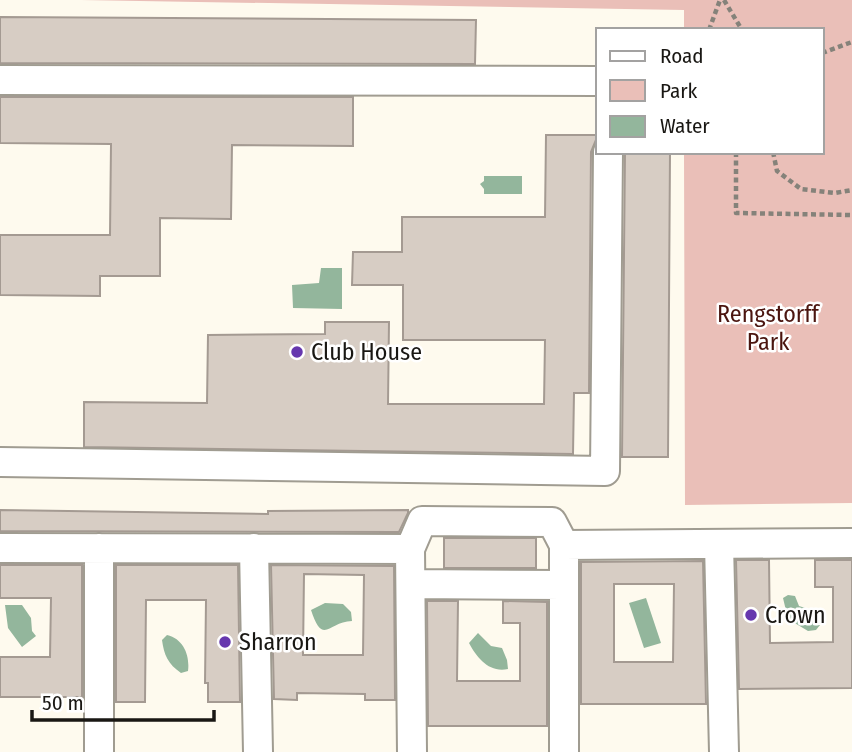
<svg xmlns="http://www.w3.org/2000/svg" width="852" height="752" font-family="'Fira Sans Condensed',sans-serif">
<rect width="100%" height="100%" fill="#fefaee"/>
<!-- green -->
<path fill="#eabfb8" d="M81,0H852V503L685,505L684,152H822V30H684V10Z"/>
<!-- water -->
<path fill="#93b69c" d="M484,176H522V194H484V189L480,184L484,181Z
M321,268H342V309L293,308L292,285L319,283Z
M788,595L795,596L799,606C810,609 816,613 820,625L816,630L808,631L788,619L783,598Z
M646,598L661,643L644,648L629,603Z
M325,603L343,604L351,612L352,621C329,621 323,647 311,610Z
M5,605H22L31,618L32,631L36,636L22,647L8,628Z
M478,633L491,646L502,648L507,660L508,669C489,673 477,658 469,643Z
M167,635C184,639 190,656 188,671L181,673C168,664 164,655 162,640Z"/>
<!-- building -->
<path fill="#d7cdc4" stroke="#a49a92" stroke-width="2" fill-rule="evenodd" d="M0,17L476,20L475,64L0,63Z
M0,97H353V146L232,145L231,219L160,218V276H100V296L0,295V235H110L111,144L0,143Z
M546,135H598L591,152L589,393H574L573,454L84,447V402L207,403L208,335L325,334V322H389L388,404H544L545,340H403V285H352L353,252H402V217H545Z
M625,152H670L668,457H622Z
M0,510L268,514V511L408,510V513L399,532L0,531Z
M444,538H536V568H444Z
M736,560H769L770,643L833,642V587H815V560H852V688L739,689Z
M703,561L706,704H581V562ZM614,584H674L673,662H614Z
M0,565H82V697H0V657H50L51,598H0Z
M116,565H238L240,702H208V683H205L206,600H146L145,702H116Z
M271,565L394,566L395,700H365V694L297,693V700L274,699ZM304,574L364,575L363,655H303Z
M427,601H458L457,681H520V623H503V601L547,602V726H428Z"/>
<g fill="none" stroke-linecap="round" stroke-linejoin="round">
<defs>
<path id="minor" d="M0,80L598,81
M0,462L605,471L608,152
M719,544L724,752
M564,545V752
M0,548L410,549L422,521L552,522L564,545L852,543
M254,548L258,752
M410,549L412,752
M411,584L564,585
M99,752V548"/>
</defs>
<!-- minor casing -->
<use href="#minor" stroke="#a09c91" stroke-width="32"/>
<!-- path -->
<path stroke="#85827a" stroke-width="4.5" stroke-dasharray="5 3.5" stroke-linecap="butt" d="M724,0L742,30
M709,30L720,0
M822,53L852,42
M736,152V213L852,215
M773,152L777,171L801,189L835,193L852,190"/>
<!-- minor -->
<use href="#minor" stroke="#fff" stroke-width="28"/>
</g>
<!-- markers -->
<g fill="#6637ae" stroke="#fff" stroke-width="2.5">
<circle cx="297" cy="352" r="7"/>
<circle cx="751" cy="615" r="7"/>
<circle cx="225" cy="642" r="7"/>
</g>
<g text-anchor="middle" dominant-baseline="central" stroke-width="5" stroke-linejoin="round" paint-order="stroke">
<!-- park labels -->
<g font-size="24" fill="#4b150f" stroke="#fff">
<text x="768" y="314">Rengstorff<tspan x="768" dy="28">Park</tspan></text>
</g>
<!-- poi labels -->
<g font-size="24" fill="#191713" stroke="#fff" text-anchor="start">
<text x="311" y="352">Club House</text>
<text x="765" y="615">Crown</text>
<text x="239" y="642">Sharron</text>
</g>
</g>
<!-- legend -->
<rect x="596" y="28" width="228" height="126" fill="#ffffff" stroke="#a3a2a1" stroke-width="2"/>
<rect x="610" y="51" width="35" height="10" fill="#ffffff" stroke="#a3a2a1" stroke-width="2"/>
<text x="660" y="63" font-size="21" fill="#191713">Road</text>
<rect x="610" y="80" width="35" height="21" fill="#eabfb8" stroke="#a3a2a1" stroke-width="2"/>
<text x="660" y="98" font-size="21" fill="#191713">Park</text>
<rect x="610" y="116" width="35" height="21" fill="#93b69c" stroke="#a3a2a1" stroke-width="2"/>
<text x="660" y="133" font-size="21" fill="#191713">Water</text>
<!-- scale -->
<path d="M32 710v10h182v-10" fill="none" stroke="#191713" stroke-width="3.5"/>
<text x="42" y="710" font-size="21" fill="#191713" stroke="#ffffff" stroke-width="5" paint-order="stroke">50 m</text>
</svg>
